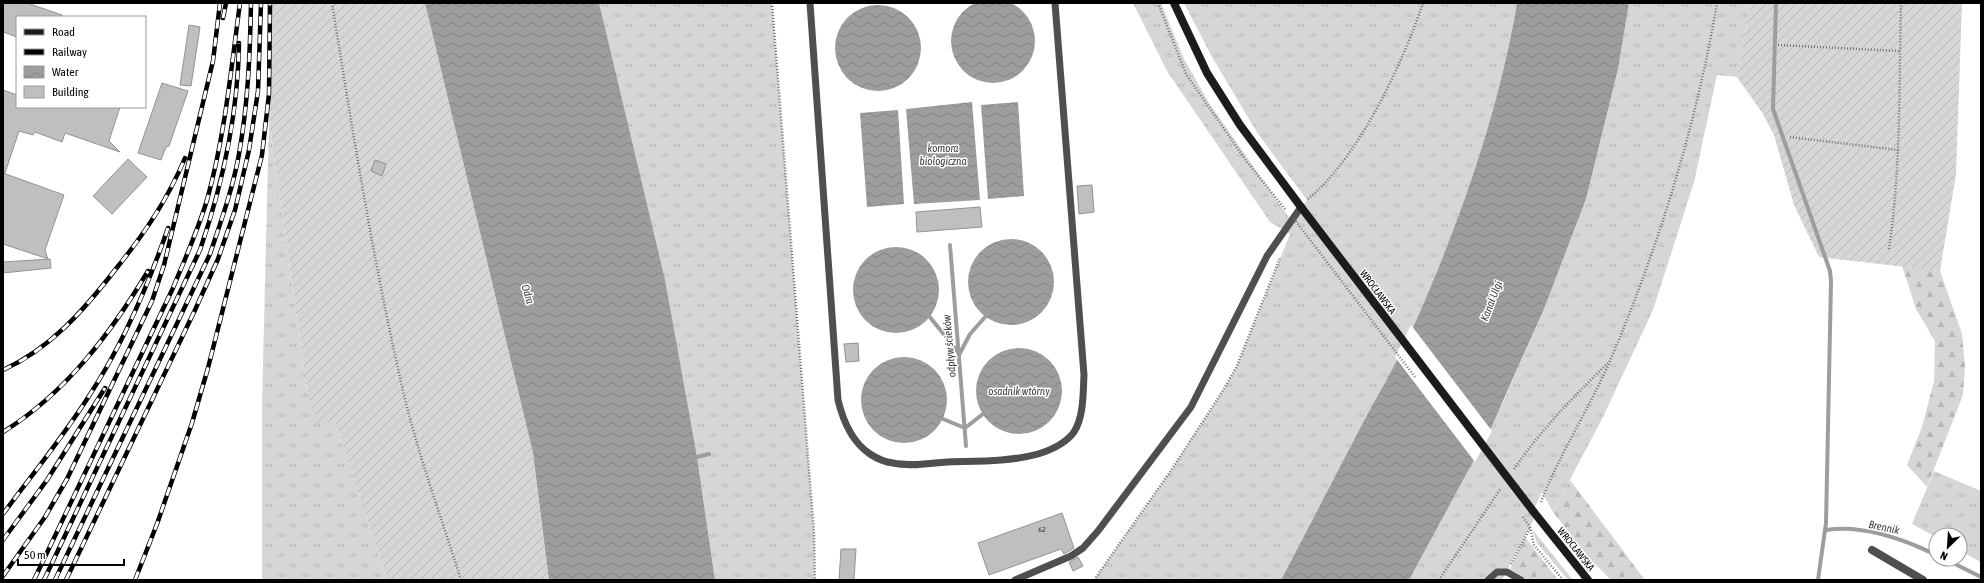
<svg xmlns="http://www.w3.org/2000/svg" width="1984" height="583" font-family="'Asap Condensed',sans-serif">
<defs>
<pattern id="grass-tufts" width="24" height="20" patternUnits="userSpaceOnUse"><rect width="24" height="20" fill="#d6d6d6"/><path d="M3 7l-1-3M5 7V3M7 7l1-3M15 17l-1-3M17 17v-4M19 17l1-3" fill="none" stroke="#b6b6b6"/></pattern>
<pattern id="forest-firs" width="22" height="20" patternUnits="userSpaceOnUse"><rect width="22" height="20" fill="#d6d6d6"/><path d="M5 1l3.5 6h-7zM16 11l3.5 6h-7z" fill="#b6b6b6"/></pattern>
<pattern id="garden-furrows" width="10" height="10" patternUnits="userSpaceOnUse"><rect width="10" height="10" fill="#d6d6d6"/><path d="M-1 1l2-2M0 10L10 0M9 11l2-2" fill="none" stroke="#b6b6b6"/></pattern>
<pattern id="water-waves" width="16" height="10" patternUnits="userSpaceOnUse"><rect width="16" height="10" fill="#9d9d9d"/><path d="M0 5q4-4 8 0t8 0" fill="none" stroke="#858585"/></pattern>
</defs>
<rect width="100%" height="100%" fill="#fff"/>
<!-- grass -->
<path fill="url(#grass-tufts)" d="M599,3H772L814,532L815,580H715L697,457Z
M1133,3H1161L1184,59L1209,103L1293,223L1307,200L1258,134L1212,57L1184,3H1517C1498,116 1458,227 1411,332C1398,360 1382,388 1367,415C1338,470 1310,525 1281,580H1094L1172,469L1222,392L1236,368L1290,234L1270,222L1167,71Z
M1629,3H1751L1737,77L1717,75L1694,182L1653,310L1603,417L1553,512L1542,492L1533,511L1536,515L1502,580H1409L1504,400L1544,309L1586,199L1618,69Z
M269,122L307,389L335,420L387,580H262V404Z
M1934,471L1981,491V562L1960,551V535H1936V537L1912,524Z
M1532,529L1573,580H1568L1537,543Z"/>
<!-- forest -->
<path fill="url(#forest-firs)" d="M1902,266L1940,271L1962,334L1965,366L1963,395L1927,487L1907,465L1922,427L1934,381L1935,341L1916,309Z
M1570,480L1645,580H1611L1589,558L1553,512Z
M1525,537L1558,580H1527L1510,569Z"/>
<!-- garden -->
<path fill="url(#garden-furrows)" d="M268,3H425L533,453L549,580H387L335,421L317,424L307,389L269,122Z
M1751,3H1962L1956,174L1940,271L1819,257L1794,205L1774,135L1763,114L1737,77Z"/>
<!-- water -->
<path fill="url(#water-waves)" d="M951 41a42 42 0 1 1 84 0a42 42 0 1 1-84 0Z
M425,3H599L665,280L697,457L715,580H549L533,453Z
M1517,3H1629L1618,69L1586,199L1544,309L1490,430L1409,580H1281C1310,525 1338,470 1367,415C1382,388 1398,360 1411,332C1458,227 1498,116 1517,3Z
M835 48a43 43 0 1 1 86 0a43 43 0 1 1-86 0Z
M972,102L980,200L914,204L906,109Z
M1018,102L1024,196L988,199L981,105Z
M898,110L904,204L867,207L860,113Z
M968 282a43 43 0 1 1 86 0a43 43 0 1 1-86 0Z
M853 290a43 43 0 1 1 86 0a43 43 0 1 1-86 0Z
M976 391a43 43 0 1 1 86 0a43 43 0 1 1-86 0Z
M861 400a43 43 0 1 1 86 0a43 43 0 1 1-86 0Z"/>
<!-- pier -->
<path fill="#fff" d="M1411,325L1492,431L1475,462L1395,357Z"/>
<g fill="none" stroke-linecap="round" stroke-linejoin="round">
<!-- stream -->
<path stroke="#9d9d9d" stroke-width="4" d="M1776,3L1773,109L1830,271L1831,281L1826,523L1818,580
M950,245L966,446
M929,316L958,352
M959,355L970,334L986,316
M943,419L965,428L983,414
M697,457L709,454
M1826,530C1861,524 1904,539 1936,555
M1945,559L1981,577"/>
</g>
<!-- building -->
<path fill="#bfbfbf" stroke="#939393" d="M3,3H27L62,15V17H17V37L3,32Z
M189,25L200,27L191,86L180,85Z
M162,83L188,91L169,146L166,147L161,160L138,153Z
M3,90L17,95V107H120L109,141L120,152L65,133L62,142L35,132L33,135L19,131L5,173L3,172Z
M128,159L147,177L112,214L93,196Z
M375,160L386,164L382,176L371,171Z
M3,173L64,195L45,250L48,259L3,244Z
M1092,185L1094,212L1079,214L1077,186Z
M980,207L982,227L917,232L916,212Z
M50,259L51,268L3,273V262Z
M858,343L859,361L846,362L844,344Z
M1062,513L1074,548L1064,554L1061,549L989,575L978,543Z
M841,549H856L854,580H839Z
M1078,557L1083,566L1073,571L1069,562Z"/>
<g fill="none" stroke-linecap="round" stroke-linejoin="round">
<!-- path -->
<path stroke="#717171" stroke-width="2.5" stroke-dasharray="1 2" stroke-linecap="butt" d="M332,3C353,134 374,266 404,395C419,458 442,519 461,580
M772,3L814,532L815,580
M1158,3L1186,74L1247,162L1286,210
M1778,45L1900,51
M1790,137L1898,150
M1308,199C1359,157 1402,65 1423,3
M1889,249C1901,168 1899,85 1901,3
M1514,469C1541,430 1574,396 1608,363
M1541,502C1560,453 1589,409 1610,361C1659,246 1696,126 1717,3
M1530,527L1534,545L1563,580
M1511,564L1530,528
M1094,580L1172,469L1222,392L1236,368L1280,258
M1439,580L1501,488"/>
<!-- lane -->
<path stroke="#4f4f4f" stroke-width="7" d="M810,3L838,400C843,421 852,442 870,454C876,458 885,462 893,463C910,467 930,463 947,462C977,461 1009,462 1038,454C1051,450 1066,443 1074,432C1084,416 1083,393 1084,375L1055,3
M1015,580L1071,556L1083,548L1098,531L1191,407L1267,256L1301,207
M1488,580L1497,572H1507L1521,580"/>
<!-- street -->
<path stroke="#4f4f4f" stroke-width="8" d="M1872,550L1923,580"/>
<!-- secondary -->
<path stroke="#1c1c1c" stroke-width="8" d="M1174,3L1207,73L1240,125L1301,207
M1533,511L1588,580"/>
<defs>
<path id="rail" d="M223,18L226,3
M3,370C51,348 83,311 115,270C144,234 167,201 185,158
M3,432C66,393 111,333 148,271
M3,514C32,475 63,437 89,396C123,344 148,286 168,228
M3,540L47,480L105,388
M3,576L45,517L67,479L152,301L164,265L213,61L220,3
M34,580L173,288C185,259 198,230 207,200C225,136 231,69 240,3
M44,580L200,250C223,183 238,115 239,43
M55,580L210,254C221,221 233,188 239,154C248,104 250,54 251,3
M66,580L195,310L218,259L235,210L249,150L258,91L261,3
M135,580L157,524L192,423L208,368L262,155L269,94L270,3"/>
</defs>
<!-- rail casing -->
<use href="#rail" stroke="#000" stroke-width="4.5"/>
<!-- rail -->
<use href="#rail" stroke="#fff" stroke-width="3" stroke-dasharray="9" stroke-linecap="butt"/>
<!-- path-bridge -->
<path stroke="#717171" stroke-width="2.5" stroke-dasharray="1 2" stroke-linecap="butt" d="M1294,219L1415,377
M1523,517L1530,527"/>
<!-- secondary-bridge -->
<path stroke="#1c1c1c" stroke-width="8" d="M1301,207L1533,511"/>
</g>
<g text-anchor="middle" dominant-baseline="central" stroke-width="3" stroke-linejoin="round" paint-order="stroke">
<!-- number labels -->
<g font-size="8" fill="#303030">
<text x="1042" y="529">62</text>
</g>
<!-- street labels -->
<g font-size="10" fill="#000" stroke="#fff">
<text transform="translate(1378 292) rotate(53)">WROCŁAWSKA</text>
<text transform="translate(1576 549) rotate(51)">WROCŁAWSKA</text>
</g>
<!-- water labels -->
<g font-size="11" font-style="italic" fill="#3e3e3e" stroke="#fff">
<text x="943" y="148">komora<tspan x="943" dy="13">biologiczna</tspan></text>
<text transform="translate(528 294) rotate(73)">Odra</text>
<text transform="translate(1491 301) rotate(-69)">Kanał Ulgi</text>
<text transform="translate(949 346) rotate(-95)">odpływ ścieków</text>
<text x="1019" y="391">osadnik wtórny</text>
<text transform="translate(1884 527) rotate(12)">Brennik</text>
</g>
</g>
<!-- border -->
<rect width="1984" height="583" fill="none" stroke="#000000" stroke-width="8"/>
<!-- legend -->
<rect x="16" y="16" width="130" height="92" fill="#ffffff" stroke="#999999"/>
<rect x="24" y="29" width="20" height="6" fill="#1c1c1c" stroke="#999999"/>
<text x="52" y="36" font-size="12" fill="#000000">Road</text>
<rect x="24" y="49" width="20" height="6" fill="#000000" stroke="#999999"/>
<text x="52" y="56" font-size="12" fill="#000000">Railway</text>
<rect x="24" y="66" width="20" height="12" fill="url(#water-waves)" stroke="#999999"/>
<text x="52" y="76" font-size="12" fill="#000000">Water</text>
<rect x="24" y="86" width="20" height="12" fill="#bfbfbf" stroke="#999999"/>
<text x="52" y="96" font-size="12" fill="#000000">Building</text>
<!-- north arrow -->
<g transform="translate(1948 547) rotate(205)"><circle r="19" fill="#ffffff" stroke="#999999"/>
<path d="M0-3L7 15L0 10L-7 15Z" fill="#000000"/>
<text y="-6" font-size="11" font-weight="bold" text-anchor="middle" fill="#000000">N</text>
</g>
<!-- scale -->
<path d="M18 559v6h106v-6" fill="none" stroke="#000000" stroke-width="2"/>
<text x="24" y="559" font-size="12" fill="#000000" stroke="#ffffff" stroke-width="3" paint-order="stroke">50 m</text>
</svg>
